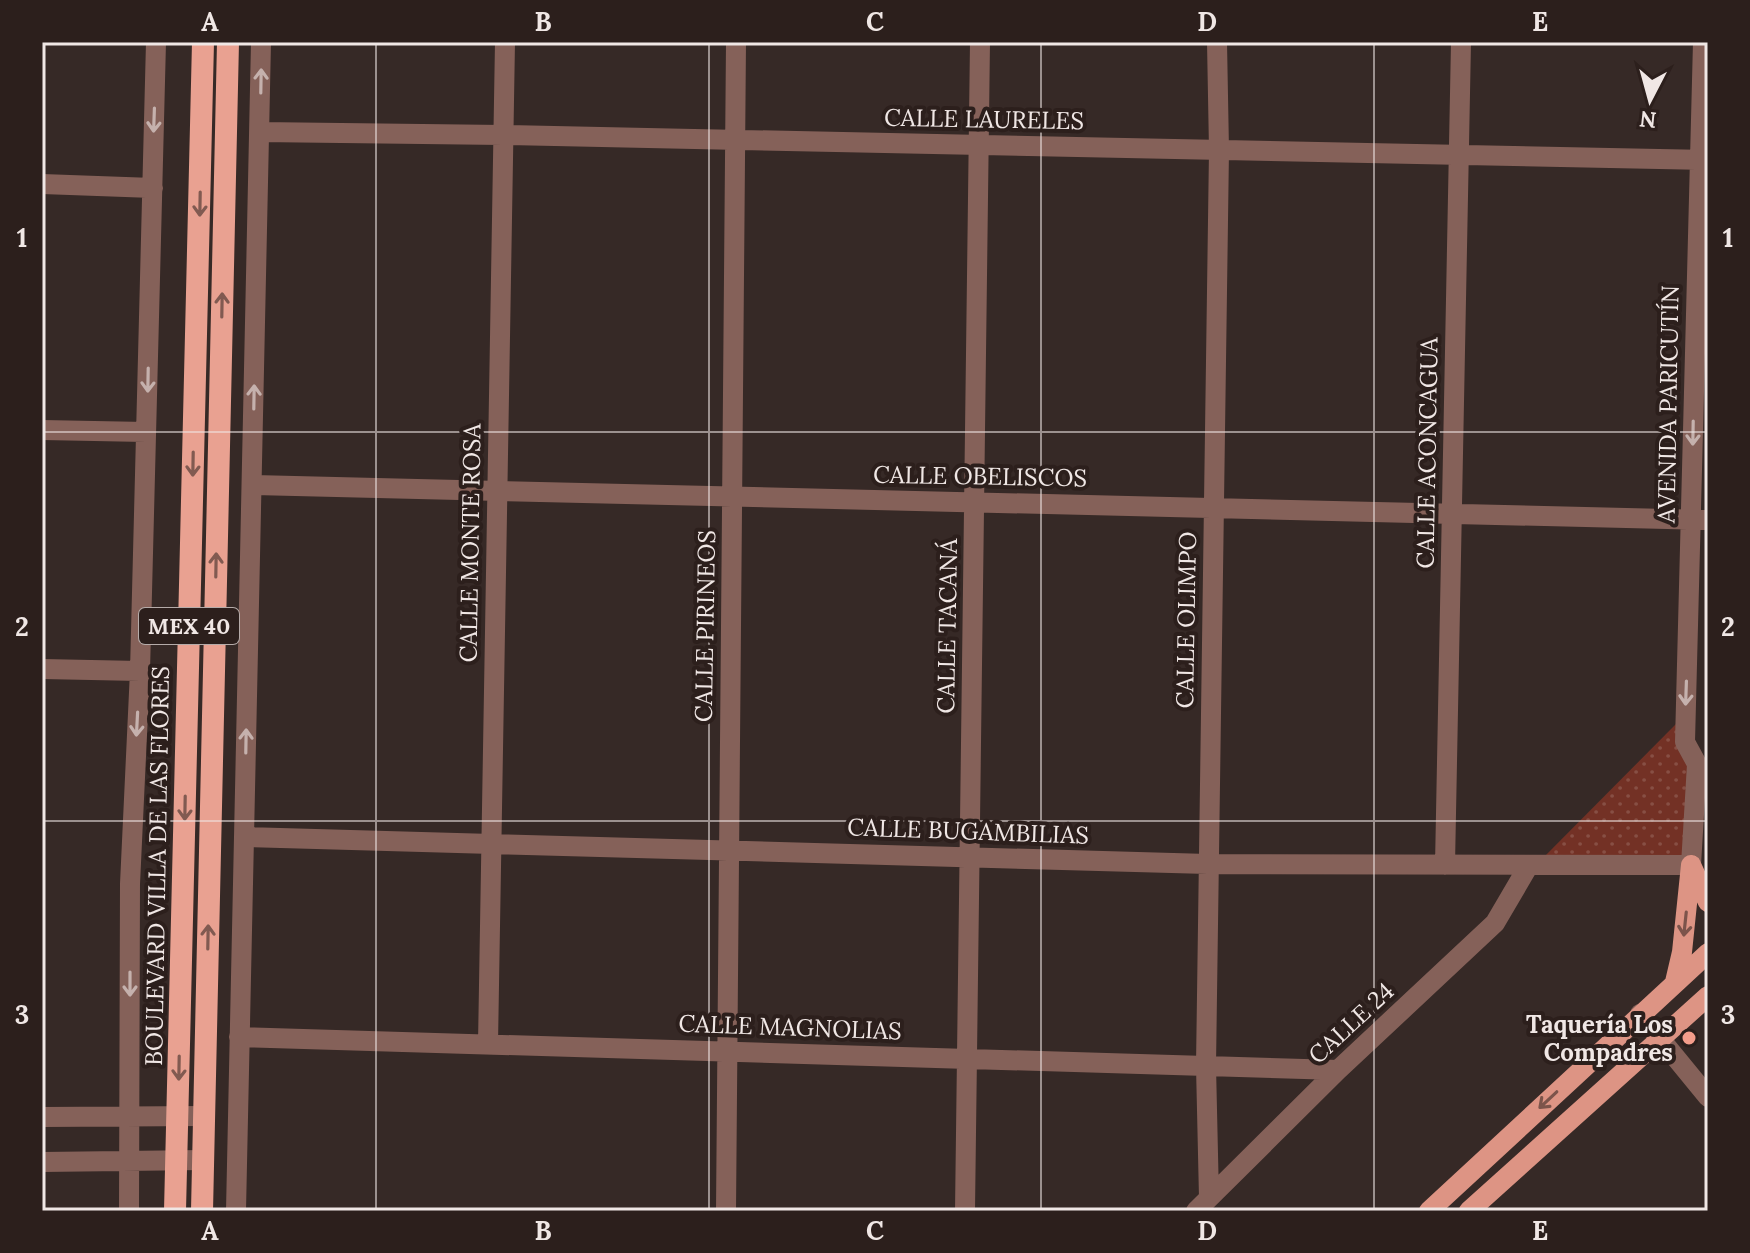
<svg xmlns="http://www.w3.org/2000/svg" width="1750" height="1253" font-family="Lora,serif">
<defs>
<pattern id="park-dots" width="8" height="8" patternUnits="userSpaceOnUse" patternTransform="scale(2)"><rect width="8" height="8" fill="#733125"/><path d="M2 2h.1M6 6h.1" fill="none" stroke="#874f44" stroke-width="1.8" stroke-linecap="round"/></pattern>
</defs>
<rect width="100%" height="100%" fill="#362926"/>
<!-- park -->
<path fill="url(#park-dots)" d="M1678,722L1690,748L1689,863L1541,860Z"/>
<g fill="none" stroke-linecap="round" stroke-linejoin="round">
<!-- minor -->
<path stroke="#856159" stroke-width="20" d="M260,132L503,135L1708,160
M42,184L153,188
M42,430L146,432
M252,485L1708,520
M42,669L140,671
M244,837L1208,864L1691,865L1697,764L1685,742L1703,42
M1445,865L1461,42
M1640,1014L1708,1097
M239,1037L1338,1070
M488,1044L505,42
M42,1117L204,1116
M42,1162L203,1160
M1209,1198L1206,1066L1219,150L1217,42
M129,1211L130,884L140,671L156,42
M236,1211L261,42
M726,1211L736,42
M965,1211L980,42
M1196,1211L1338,1070L1495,923L1529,865"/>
<!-- primary -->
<path stroke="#dd9484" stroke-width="20" d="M1691,865L1708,902
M1675,982L1682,952L1691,865
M1429,1211L1708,953
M1469,1211L1708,996"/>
<!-- trunk -->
<path stroke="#e9a191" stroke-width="22" d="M175,1211L203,42
M202,1211L228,42"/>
</g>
<!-- one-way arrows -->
<defs><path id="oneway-shaft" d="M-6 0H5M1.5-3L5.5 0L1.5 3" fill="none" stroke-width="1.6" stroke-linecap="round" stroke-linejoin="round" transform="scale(2)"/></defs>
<g stroke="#c5b1ad">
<use href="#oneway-shaft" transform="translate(261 81) rotate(-89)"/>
<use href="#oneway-shaft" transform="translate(154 120) rotate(92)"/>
<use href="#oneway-shaft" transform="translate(148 380) rotate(91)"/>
<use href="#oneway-shaft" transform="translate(254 397) rotate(-89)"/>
<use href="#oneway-shaft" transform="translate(1693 433) rotate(91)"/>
<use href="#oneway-shaft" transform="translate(1686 693) rotate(92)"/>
<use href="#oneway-shaft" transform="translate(137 724) rotate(93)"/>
<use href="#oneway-shaft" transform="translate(246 741) rotate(-89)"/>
<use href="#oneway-shaft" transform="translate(130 984) rotate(90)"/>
</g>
<g stroke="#815a51">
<use href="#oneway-shaft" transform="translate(200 204) rotate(91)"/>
<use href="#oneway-shaft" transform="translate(222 305) rotate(-89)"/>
<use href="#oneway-shaft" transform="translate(193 464) rotate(91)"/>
<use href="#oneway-shaft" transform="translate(216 565) rotate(-89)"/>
<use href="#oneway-shaft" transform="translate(185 808) rotate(91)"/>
<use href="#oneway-shaft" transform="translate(208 937) rotate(-89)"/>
<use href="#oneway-shaft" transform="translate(179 1068) rotate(91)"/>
</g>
<g stroke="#7c544b">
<use href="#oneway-shaft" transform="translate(1685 924) rotate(96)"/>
<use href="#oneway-shaft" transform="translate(1548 1100) rotate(137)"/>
</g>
<!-- grid -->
<path fill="none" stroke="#f0e7e5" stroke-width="2" stroke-opacity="0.55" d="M376,42V1211M709,42V1211M1041,42V1211M1374,42V1211M42,432H1708M42,821H1708"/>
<!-- markers -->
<circle fill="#f49d8b" stroke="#2c1f1c" stroke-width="3" cx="1689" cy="1038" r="8"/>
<g text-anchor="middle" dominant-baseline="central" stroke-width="8" stroke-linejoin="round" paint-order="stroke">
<!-- shield labels -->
<rect fill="#2c1f1c" stroke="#b5aba9" stroke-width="2" x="139" y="608" width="100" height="36" rx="6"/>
<g font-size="22" font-weight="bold" fill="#f0e7e5">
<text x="189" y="626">MEX 40</text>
</g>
<!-- street labels -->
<g font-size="24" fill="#f0e7e5" stroke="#2c1f1c">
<text transform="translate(984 119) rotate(1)">CALLE LAURELES</text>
<text transform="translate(1668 404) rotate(-89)">AVENIDA PARICUTÍN</text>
<text transform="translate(1427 453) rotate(-89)">CALLE ACONCAGUA</text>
<text transform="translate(980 476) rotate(1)">CALLE OBELISCOS</text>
<text transform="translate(470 543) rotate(-89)">CALLE MONTE ROSA</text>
<text transform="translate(1186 620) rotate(-89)">CALLE OLIMPO</text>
<text transform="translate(705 626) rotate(-89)">CALLE PIRINEOS</text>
<text transform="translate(947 626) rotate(-89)">CALLE TACANÁ</text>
<text transform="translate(968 831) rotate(2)">CALLE BUGAMBILIAS</text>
<text transform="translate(157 866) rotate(-89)">BOULEVARD VILLA DE LAS FLORES</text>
<text transform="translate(1351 1023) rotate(-43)">CALLE 24</text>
<text transform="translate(790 1027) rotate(2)">CALLE MAGNOLIAS</text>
</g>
<!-- poi labels -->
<g font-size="24" font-weight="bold" fill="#f0e7e5" stroke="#2c1f1c" text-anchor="end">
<text x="1673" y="1024">Taquería Los<tspan x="1673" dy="28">Compadres</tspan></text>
</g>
</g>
<!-- border -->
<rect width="1750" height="1253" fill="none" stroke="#2c1f1c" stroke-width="88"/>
<!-- north arrow -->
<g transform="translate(1650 100) rotate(186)" stroke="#2c1f1c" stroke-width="6" paint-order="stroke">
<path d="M0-6L14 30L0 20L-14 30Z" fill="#f0e7e5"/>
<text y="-12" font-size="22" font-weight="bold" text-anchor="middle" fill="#f0e7e5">N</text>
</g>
<rect x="44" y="44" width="1662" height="1165" fill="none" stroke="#f0e7e5" stroke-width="3"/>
<g font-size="26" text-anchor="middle" font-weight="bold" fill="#f0e7e5">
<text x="210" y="31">A</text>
<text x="543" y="31">B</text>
<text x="875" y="31">C</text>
<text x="1207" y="31">D</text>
<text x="1540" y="31">E</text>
<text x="22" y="247">1</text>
<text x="1728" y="247">1</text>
<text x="22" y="636">2</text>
<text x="1728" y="636">2</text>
<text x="22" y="1024">3</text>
<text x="1728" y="1024">3</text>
<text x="210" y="1240">A</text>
<text x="543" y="1240">B</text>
<text x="875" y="1240">C</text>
<text x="1207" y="1240">D</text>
<text x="1540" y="1240">E</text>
</g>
</svg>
